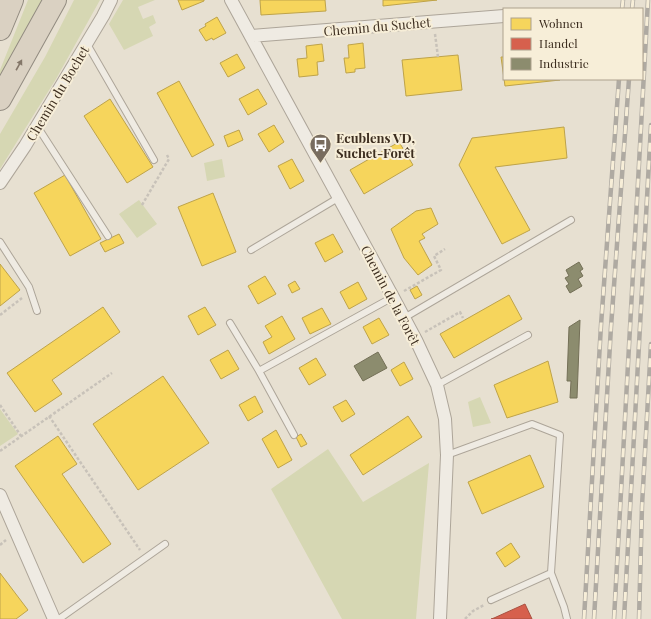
<svg xmlns="http://www.w3.org/2000/svg" width="651" height="619" font-family="'Playfair Display',serif">
<rect width="100%" height="100%" fill="#e7e0d1"/>
<!-- green -->
<path fill="#d6d7b3" d="M28,0H43L2,77L0,76V70Z
M74,0H100L56,79L0,169V134L45,57Z
M123,0H155L138,7L143,19L153,15L156,23L149,27L153,36L124,50L109,24Z
M222,159L225,177L207,181L204,163Z
M139,200L157,224L137,238L119,214Z
M480,397L491,423L473,427L468,402Z
M0,409L18,434L0,446Z
M328,449L363,502L429,463L416,619H342L271,489Z"/>
<!-- homes -->
<path fill="#f6d55c" stroke="#bea34a" d="M178,0H204V1L182,10Z
M260,0H325L326,11L261,15Z
M383,0H437L383,6Z
M217,17L226,33L213,40L212,38L206,41L199,30L206,26L205,24Z
M363,43L365,68L355,69V72L346,73L344,58H349L348,45Z
M322,44L324,61L317,62L318,75L299,77L297,59L307,58L306,46Z
M237,54L245,68L228,77L220,63Z
M458,55L462,90L406,96L402,60Z
M501,57H504V79L560,80L505,86Z
M179,81L214,145L192,157L157,93Z
M258,89L267,104L248,115L239,99Z
M110,99L153,167L127,183L84,116Z
M274,125L284,142L269,152L258,134Z
M564,127L567,158L495,167L530,230L502,244L459,165L472,138Z
M239,130L243,140L228,147L224,136Z
M399,142L413,165L364,194L350,170Z
M292,159L304,181L290,189L278,166Z
M65,175L101,239L70,256L34,193Z
M213,193L236,252L202,266L178,207Z
M431,208L438,224L422,234L425,238L419,241L432,265L418,275L404,258L391,229L416,211Z
M119,234L124,243L105,252L100,243Z
M333,234L343,252L325,262L315,243Z
M0,264L20,290L0,306Z
M265,276L276,294L258,304L248,286Z
M295,281L300,289L292,293L288,285Z
M358,282L367,299L349,309L340,292Z
M417,286L422,295L415,299L410,290Z
M509,295L522,319L454,358L440,334Z
M103,307L120,332L52,380L62,394L35,412L7,373Z
M205,307L216,325L198,335L188,316Z
M322,308L331,324L310,334L302,318Z
M282,316L295,339L269,354L263,342L272,337L265,326Z
M379,318L389,335L372,344L363,327Z
M228,350L239,369L221,379L210,360Z
M316,358L326,375L309,385L299,368Z
M548,361L558,402L507,418L494,385Z
M404,362L413,379L400,386L391,370Z
M163,376L209,443L138,490L93,424Z
M255,396L263,412L248,421L239,405Z
M346,400L355,414L342,422L333,407Z
M408,416L422,437L363,475L350,455Z
M276,430L292,460L278,468L262,439Z
M301,434L307,444L301,447L296,437Z
M58,436L77,464L62,474L111,544L83,563L15,466Z
M530,455L544,487L482,514L468,482Z
M511,543L520,557L505,567L496,553Z
M0,573L28,610L16,619H0Z"/>
<!-- shops -->
<path fill="#d6604d" stroke="#a85140" d="M525,604L532,619H491L494,618Z"/>
<!-- industry -->
<path fill="#8c8c6e" stroke="#747057" d="M579,262L583,269L580,271L583,276L578,279L582,286L570,293L566,286L569,284L565,278L569,276L566,270Z
M580,320L577,398H570L571,381H567L569,327Z
M378,352L387,368L363,381L354,366Z"/>
<g fill="none" stroke-linecap="round" stroke-linejoin="round">
<defs>
<path id="lane" d="M87,44L154,160
M37,126L108,236
M0,242L29,287L37,311
M251,250L338,198
M404,318L571,220
M230,323L259,371
M437,385L528,335
M294,435L259,371L393,297
M447,455L532,424L560,435L551,573L564,607L567,619
M491,600L551,573
M59,619L165,544"/>
<path id="street" d="M231,0L393,297L416,340L437,385L445,419L447,455L440,619
M251,36L504,16
M0,183L25,146L103,16L111,0
M0,495L54,619"/>
<path id="highway" d="M0,29L12,0
M0,99L55,0"/>
</defs>
<!-- lane casing -->
<use href="#lane" stroke="#ada599" stroke-width="8"/>
<!-- street casing -->
<use href="#street" stroke="#ada599" stroke-width="14"/>
<!-- highway casing -->
<use href="#highway" stroke="#928b80" stroke-width="24"/>
<!-- path -->
<path stroke="#c8c2b9" stroke-width="2.5" stroke-dasharray="3 2" stroke-linecap="butt" d="M435,34L438,57
M142,205L169,159L167,155
M404,291L441,270L434,256L445,249
M0,315L22,298
M425,332L460,312L463,318
M0,405L21,436
M49,416L140,550
M0,451L112,373
M0,545L6,540
M465,619L473,611L484,605"/>
<!-- lane -->
<use href="#lane" stroke="#efebe3" stroke-width="6"/>
<!-- street -->
<use href="#street" stroke="#efebe3" stroke-width="12"/>
<!-- highway -->
<use href="#highway" stroke="#dad1c2" stroke-width="22"/>
<defs>
<path id="rail" d="M622,9L623,0
M632,9L633,0
M584,619L601,325L619,79
M594,619L611,327L629,79
M614,619L648,0
M624,619L651,125
M639,619L642,506L651,344"/>
</defs>
<!-- rail casing -->
<use href="#rail" stroke="#afaaa2" stroke-width="4.5"/>
<!-- rail -->
<use href="#rail" stroke="#f7eed8" stroke-width="3" stroke-dasharray="9" stroke-linecap="butt"/>
</g>
<!-- one-way arrows -->
<defs><path id="oneway-solid" d="M-6-.8H1V-3.2L6.5 0L1 3.2V.8H-6Z"/></defs>
<use fill="#847769" href="#oneway-solid" transform="translate(19 65) rotate(-61)"/>
<!-- icons -->
<defs>
<symbol id="bus-pin" viewBox="-11 -11 22 30"><path d="M0 17L-7.5 6A9.5 9.5 0 1 1 7.5 6Z" fill="#786c5e" stroke="#f7eed8"/><path d="M-5-6H5V4H4V6H2V4H-2V6H-4V4H-5ZM-3.5-4V0h7V-4ZM-3.5 1.2v1.5H-2V1.2ZM2 1.2v1.5H3.5V1.2Z" fill="#fff"/></symbol>
</defs>
<g fill-rule="evenodd">
<use href="#bus-pin" x="308" y="132" width="25" height="34"/>
</g>
<g text-anchor="middle" dominant-baseline="central" stroke-width="4" stroke-linejoin="round" paint-order="stroke">
<!-- street labels -->
<g font-size="13" fill="#3d2e20" stroke="#f7eed8">
<text transform="translate(377 26) rotate(-5)">Chemin du Suchet</text>
<text transform="translate(57 93) rotate(-59)">Chemin du Bochet</text>
<text transform="translate(391 295) rotate(62)">Chemin de la Forêt</text>
</g>
<!-- poi labels -->
<g font-size="13" font-weight="bold" fill="#3d2e20" stroke="#f7eed8" text-anchor="start">
<text x="336" y="137">Ecublens VD,<tspan x="336" dy="15">Suchet-Forêt</tspan></text>
</g>
</g>
<!-- legend -->
<rect x="503" y="8" width="140" height="72" fill="#f7eed8" stroke="#ada18e"/>
<rect x="511" y="18" width="20" height="12" fill="#f6d55c" stroke="#ada18e"/>
<text x="539" y="28" font-size="12" fill="#3d2e20">Wohnen</text>
<rect x="511" y="38" width="20" height="12" fill="#d6604d" stroke="#ada18e"/>
<text x="539" y="48" font-size="12" fill="#3d2e20">Handel</text>
<rect x="511" y="58" width="20" height="12" fill="#8c8c6e" stroke="#ada18e"/>
<text x="539" y="68" font-size="12" fill="#3d2e20">Industrie</text>
</svg>
